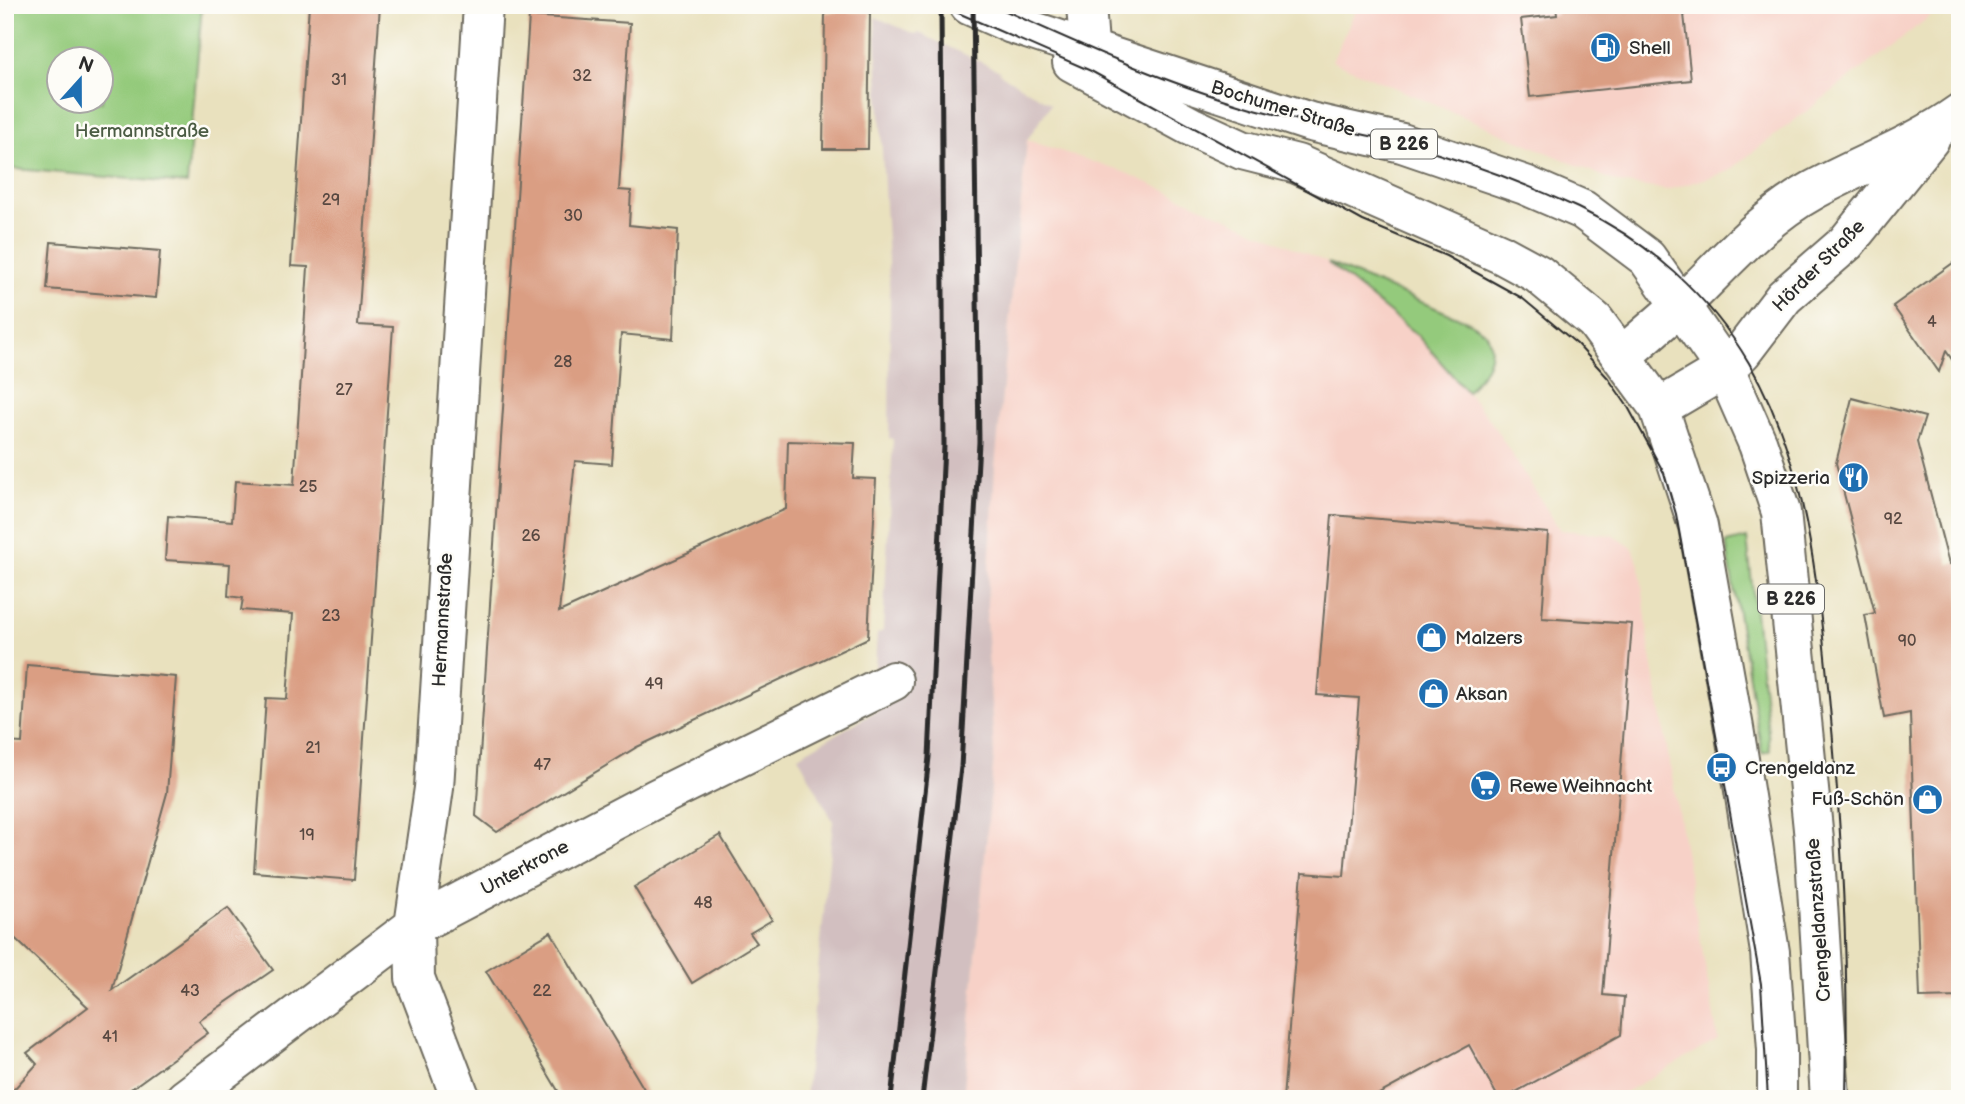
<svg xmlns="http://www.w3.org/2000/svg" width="1965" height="1104" font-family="'Balsamiq Sans',sans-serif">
<rect width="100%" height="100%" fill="#fdfcf7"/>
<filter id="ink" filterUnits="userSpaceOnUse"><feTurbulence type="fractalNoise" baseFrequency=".0143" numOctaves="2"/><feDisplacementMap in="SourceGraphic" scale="14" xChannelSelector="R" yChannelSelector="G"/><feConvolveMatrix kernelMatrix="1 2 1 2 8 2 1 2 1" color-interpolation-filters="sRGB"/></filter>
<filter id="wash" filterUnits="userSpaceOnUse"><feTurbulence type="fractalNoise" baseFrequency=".00686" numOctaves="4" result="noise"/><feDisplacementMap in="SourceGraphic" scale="28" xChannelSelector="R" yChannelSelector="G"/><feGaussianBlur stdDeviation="1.57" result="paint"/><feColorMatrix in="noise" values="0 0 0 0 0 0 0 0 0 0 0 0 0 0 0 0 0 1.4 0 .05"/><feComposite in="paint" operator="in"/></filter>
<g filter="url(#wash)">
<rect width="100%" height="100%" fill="#e9e1be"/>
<!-- built -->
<path fill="#f7d1c7" d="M1358,5H1945L1727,172L1668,190L1619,183L1332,61Z
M1027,140L1124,172L1328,263L1417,335L1454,377L1490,420L1560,530L1612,535L1633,548L1640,568L1650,650L1718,1040L1613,1099H963L994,754L986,620L995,466Z"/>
<!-- industrial -->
<path fill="#d2bfc0" d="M875,17L915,34L919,33L1000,71L999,73L1051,104L1027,140L995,466L986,620L994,754L963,1099H805L833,821L798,756L880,709L875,667L877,634L883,631L893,439L889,438L890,300Z"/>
<!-- green -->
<path fill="#94ca7c" stroke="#607a54" stroke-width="2" fill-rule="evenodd" d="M5,5H202L187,184L5,168ZM60,60H102V102H60Z
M1328,263L1469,322L1487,334C1498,359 1483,373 1467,392L1417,335Z
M1747,538L1770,751L1762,753L1726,543Z"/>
<g id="blocks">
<!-- building -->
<path fill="#da9e83" d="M309,5H380L358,325L393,327L354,880L254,872L266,698L287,699L293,614L241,610L243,598L228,596L230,564L165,560L168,516L232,521L235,481L294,485L308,267L291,266Z
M1556,5H1683L1691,80L1530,97L1521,19L1557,15Z
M825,12H870L868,149H823Z
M529,16L630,23L619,190L631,191L629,225L678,230L673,339L621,334L612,464L575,461L559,612L786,509L788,441L855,443L853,478L876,479L868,638L637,747L497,832L476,816Z
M51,242L160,251L156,298L47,289Z
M1960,258V371L1946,351L1939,372L1893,306Z
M1852,398L1925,417L1917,442L1949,564L1960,562V997L1920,998L1910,713L1884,718L1865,615L1875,613L1836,463Z
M1332,515L1548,533L1542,618L1632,624L1603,995L1624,997L1621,1035L1503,1099H1499L1469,1045L1370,1099H1283L1302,873L1344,876L1359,698L1317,695Z
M27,665L176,677L167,793L112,990L228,908L273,970L199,1021L208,1033L117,1099H5L37,1064L27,1053L88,1007L5,929V742L22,743Z
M720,835L772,920L750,933L757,943L692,983L634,887Z
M551,932L604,1022L650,1099H563L511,1012L486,971Z"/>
</g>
</g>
<g filter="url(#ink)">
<use href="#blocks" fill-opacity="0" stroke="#6e6b5e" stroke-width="2"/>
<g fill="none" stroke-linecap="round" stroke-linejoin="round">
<defs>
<path id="minor" d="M1086,5L1091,71
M185,1099L414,926L655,799L893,681
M461,1099L415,978L414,926L434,788L483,5"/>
<path id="secondary" d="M1682,304C1724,264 1761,219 1812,191C1861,164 1914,146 1960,113
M1725,369L1742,352L1784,297L1846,243L1930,139"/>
<path id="primary" d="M969,5L1012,24L1310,122L1402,143L1525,185L1583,210L1647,258L1725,369L1758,444L1781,512L1814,839L1830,1099
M1072,62L1190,126L1242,150L1297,164L1501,254L1538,274L1595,321L1659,408L1698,526L1734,728L1770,952L1777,1050V1099
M1623,355L1682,304
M1659,408L1725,369"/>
</defs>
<!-- minor casing -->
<use href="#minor" stroke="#6e6b5e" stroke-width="42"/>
<!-- secondary casing -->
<use href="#secondary" stroke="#6e6b5e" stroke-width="42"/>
<!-- primary casing -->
<use href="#primary" stroke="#6e6b5e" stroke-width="42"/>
<!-- minor -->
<use href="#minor" stroke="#fff" stroke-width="38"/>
<!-- secondary -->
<use href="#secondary" stroke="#fff" stroke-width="38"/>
<!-- primary -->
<use href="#primary" stroke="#fff" stroke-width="38"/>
<!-- tram -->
<path stroke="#2b2b2b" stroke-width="2" d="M940,5L1091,71L1363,221L1446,256L1522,298L1577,344L1608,378L1628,407L1664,473L1676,514L1761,984L1768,1099
M993,5C1076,43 1160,81 1248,107C1296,121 1347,130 1396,142C1458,158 1520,181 1578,208C1648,241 1709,295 1749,363C1807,463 1818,583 1829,697C1842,830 1849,965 1846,1099"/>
<!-- rail -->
<path stroke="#2b2b2b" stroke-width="5" d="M891,1099L929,757L944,446L941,5
M922,1099L961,767L979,442L973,5"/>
</g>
</g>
<!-- icons -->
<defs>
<symbol id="fuel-disc" viewBox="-11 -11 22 22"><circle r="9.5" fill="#1f6fb2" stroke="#fdfcf7"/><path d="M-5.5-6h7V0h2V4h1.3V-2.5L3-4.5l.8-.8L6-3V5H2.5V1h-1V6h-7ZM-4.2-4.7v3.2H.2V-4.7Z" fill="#fff"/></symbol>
<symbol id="restaurant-disc" viewBox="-11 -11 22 22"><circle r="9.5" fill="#1f6fb2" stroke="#fdfcf7"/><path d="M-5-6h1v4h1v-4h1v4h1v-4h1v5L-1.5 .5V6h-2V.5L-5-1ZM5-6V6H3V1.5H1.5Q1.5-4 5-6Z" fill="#fff"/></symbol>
<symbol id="shop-disc" viewBox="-11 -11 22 22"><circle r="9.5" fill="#1f6fb2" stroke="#fdfcf7"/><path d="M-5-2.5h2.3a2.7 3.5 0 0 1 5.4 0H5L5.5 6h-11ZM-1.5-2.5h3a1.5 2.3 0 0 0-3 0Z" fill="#fff"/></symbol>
<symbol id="bus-disc" viewBox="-11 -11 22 22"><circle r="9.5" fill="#1f6fb2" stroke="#fdfcf7"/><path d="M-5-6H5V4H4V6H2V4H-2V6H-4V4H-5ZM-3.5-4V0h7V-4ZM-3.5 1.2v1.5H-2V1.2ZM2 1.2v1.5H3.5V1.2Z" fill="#fff"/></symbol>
<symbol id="supermarket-disc" viewBox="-11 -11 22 22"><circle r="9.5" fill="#1f6fb2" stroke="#fdfcf7"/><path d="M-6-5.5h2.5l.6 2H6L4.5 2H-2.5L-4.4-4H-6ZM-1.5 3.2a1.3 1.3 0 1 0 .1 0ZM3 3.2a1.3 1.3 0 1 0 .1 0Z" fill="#fff"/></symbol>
</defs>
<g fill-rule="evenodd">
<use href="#fuel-disc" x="1588" y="30" width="35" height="35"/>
<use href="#restaurant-disc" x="1836" y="460" width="35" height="35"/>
<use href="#shop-disc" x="1414" y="620" width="35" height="35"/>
<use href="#shop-disc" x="1416" y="676" width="35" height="35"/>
<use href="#bus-disc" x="1704" y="750" width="35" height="35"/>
<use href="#supermarket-disc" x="1468" y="768" width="35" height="35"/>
<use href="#shop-disc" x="1910" y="782" width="35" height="35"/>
</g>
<g text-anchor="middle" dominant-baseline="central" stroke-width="5" stroke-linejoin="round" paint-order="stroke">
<!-- number labels -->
<g font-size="16" fill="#574841">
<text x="582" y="76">32</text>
<text x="339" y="80">31</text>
<text x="331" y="200">29</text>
<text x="573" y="216">30</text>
<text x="1932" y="322">4</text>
<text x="563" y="362">28</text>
<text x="344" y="390">27</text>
<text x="308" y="487">25</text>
<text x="1893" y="519">92</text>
<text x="531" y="536">26</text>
<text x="331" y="616">23</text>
<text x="1907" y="641">90</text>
<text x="654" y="684">49</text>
<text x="313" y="748">21</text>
<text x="542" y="765">47</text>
<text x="307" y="835">19</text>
<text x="703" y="903">48</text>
<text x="190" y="991">43</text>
<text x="542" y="991">22</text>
<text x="110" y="1037">41</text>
</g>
<!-- shield labels -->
<g fill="#fdfcf7" stroke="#6a6a68" stroke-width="2">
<rect x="1371" y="129.5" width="66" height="29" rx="5"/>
<rect x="1758" y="584.5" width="66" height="29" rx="5"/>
</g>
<g font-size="18" font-weight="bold" fill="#2b2b2b">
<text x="1404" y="144">B 226</text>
<text x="1791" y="599">B 226</text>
</g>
<!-- poi labels -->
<g font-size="19" fill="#2b2b2b" stroke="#fdfcf7" text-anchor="start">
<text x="1629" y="48">Shell</text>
<text x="1830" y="478" text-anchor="end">Spizzeria</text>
<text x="1455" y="638">Malzers</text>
<text x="1456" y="694">Aksan</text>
<text x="1745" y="768">Crengeldanz</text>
<text x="1509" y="786">Rewe Weihnacht</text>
<text x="1904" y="799" text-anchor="end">Fuß-Schön</text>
</g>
<!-- street labels -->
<g font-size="19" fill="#2b2b2b" stroke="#fdfcf7">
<text transform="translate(1283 109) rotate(17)">Bochumer Straße</text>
<text transform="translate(1819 266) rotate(-45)">Hörder Straße</text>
<text transform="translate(443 620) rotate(-87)">Hermannstraße</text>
<text transform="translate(525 868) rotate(-28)">Unterkrone</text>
<text transform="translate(1819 920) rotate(-94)">Crengeldanzstraße</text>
</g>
<!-- park labels -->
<g font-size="19" fill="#4a5b43" stroke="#fdfcf7">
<text x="142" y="131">Hermannstraße</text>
</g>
</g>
<!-- margin -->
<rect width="1965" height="1104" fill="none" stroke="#fdfcf7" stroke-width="28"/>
<!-- north arrow -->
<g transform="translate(80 80) rotate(21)"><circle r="33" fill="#fdfcf7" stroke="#a9a8a5" stroke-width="2"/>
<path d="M0-5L12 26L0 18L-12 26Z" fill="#1f6fb2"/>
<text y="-10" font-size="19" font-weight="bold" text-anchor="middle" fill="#2b2b2b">N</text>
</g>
</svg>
